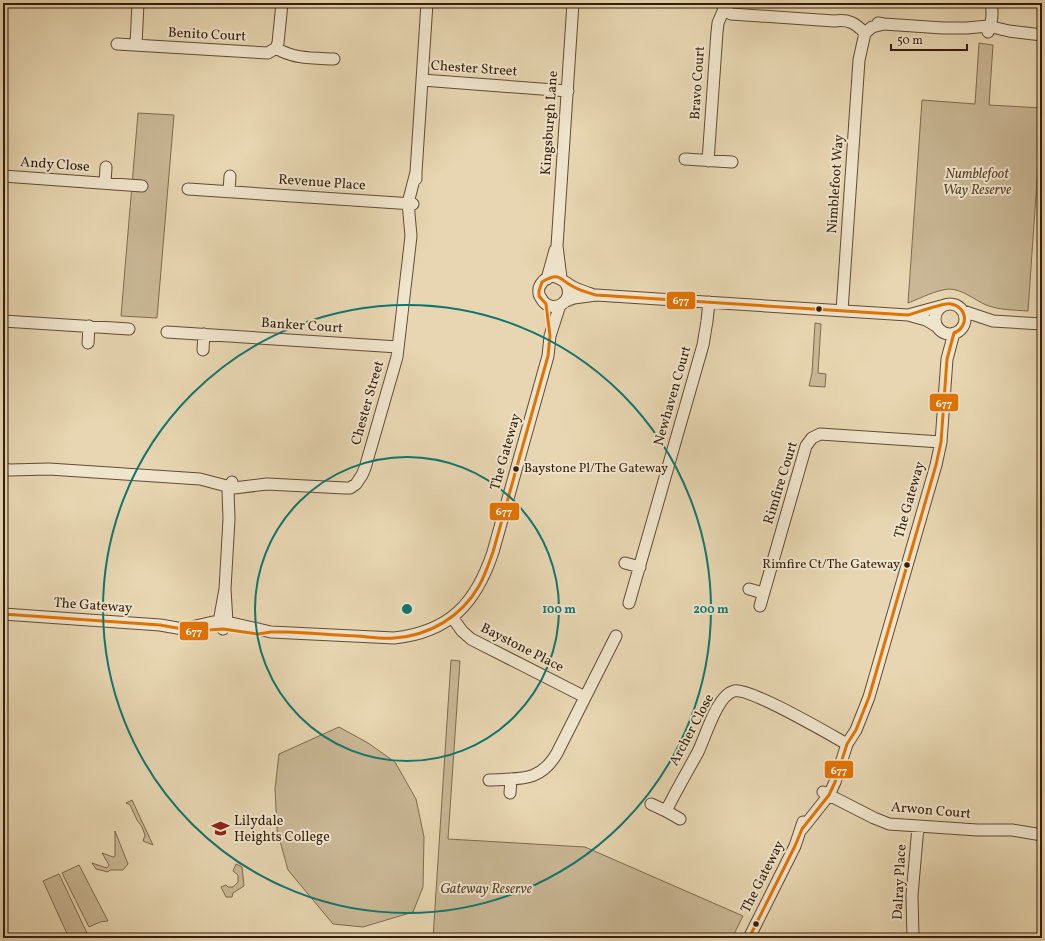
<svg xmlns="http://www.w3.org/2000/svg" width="1045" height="941" font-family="Vollkorn,serif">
<rect width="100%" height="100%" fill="#e7d6b1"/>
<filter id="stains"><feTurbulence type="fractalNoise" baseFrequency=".005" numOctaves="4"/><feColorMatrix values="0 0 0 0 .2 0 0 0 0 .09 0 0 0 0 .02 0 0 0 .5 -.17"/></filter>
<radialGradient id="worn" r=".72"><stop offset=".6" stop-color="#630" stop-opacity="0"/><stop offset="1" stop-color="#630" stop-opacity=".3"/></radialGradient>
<!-- green -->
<path fill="#c9b795" stroke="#7f6a50" d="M979,43L993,45L989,105L1042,108L1028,311C1014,310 999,310 986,305C975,300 962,289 949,289C936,290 921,298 908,303L922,100L975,104Z
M138,113L174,115L157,318L121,316Z
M815,323L821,324L818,373L826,374L825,387L809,386L812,373Z
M451,660L460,661L448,839L585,847L743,916L732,938H433Z
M339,727L368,743L395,762L416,799L424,837L423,887L413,912L363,927L333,924L288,870L277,830L275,789L279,754Z
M132,800L153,845L143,841L145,835L142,827L137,820L130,805L126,803Z
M115,831L128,864L123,870H110L108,872L96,869L92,863L107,868L109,865L102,853L113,857L115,856Z
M236,864L242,867L244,886L233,893L232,897H226L221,887L226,885L228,887H233L238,882V875L233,871Z
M79,865L108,921L100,922L89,927L62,873Z
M59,874L87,933L77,938H69L43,881Z"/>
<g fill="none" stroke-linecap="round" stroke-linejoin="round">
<defs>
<path id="minor" d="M721,3L724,9L731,14L834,21C849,19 855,23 865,33
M878,23L884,24L943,28H967L988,26L1009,31L1042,35
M988,32C992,23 993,13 991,3
M117,44L268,53L276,48L278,43L282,3
M136,45L138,3
M276,48C293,59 314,58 334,59
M422,80L427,3
M685,159L732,162
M708,161L717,32L718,23L724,9
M3,176L142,186
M416,179V172L422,80L568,91
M105,183L106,167
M188,189L413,204
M229,192L230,176
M561,278L557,246L573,3
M547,279L555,250
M565,282C578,301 551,317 541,298C538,294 538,288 541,284C552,268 563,282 573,287C579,290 585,292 591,294
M564,302L574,298L596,295L908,315L926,320L936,326
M935 319a15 15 0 1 1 30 0a15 15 0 1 1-30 0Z
M842,311L859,60L865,33L872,27L884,24
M963,311L993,321L1042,324
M908,315L941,306
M3,321L129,329
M167,332L398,347
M88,343L89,326
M203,350L204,334
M3,469L10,470L49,469L200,479L234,488L267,484L345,488H350L356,484L362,475L365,468L397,357L411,236L408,203L416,172
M625,563L640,567
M225,589L227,622L223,629L219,622L225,589L229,519L228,491L232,482
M749,589L763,593
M629,603L703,345L707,321L709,302
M760,606L806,446L812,438L820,434L941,442
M3,614L160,625L189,630
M452,617L462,631L471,639L585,697
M182,629L213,622H227L271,632L394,638C450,632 476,603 493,552L548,356L550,336L560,305
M489,780C519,778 540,783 557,753L616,636
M823,792L874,818L889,824L977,830H1012L1042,835
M510,793L511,779
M651,804L666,811C676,791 687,772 698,752C705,738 717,695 734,691C749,687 829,734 847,744
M666,811L680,819
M802,829L829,795L835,782L847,744L856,730L869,697L936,465L941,442L947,359L954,333
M749,938L795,846L803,822
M913,938L912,895L918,827"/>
</defs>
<!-- minor casing -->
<use href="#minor" stroke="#624b34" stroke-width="13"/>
<!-- minor -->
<use href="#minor" stroke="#efe4cc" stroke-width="11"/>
<defs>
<path id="bus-1" d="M3,614L160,625L194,631L223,629L258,634L271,632H287C310,633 334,635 357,636C370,637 382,639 394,638C429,636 461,617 479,586C485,575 489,563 493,552L548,356L550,336L546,304L539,296V291L542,282C561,271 559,280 574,287C581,291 589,293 596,295L908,315C916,313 945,302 951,304C968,307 969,327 954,333L947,359L941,442L936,465L869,697L856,730L847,744L835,782L829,795L802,829L795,846L749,938"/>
</defs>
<!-- bus-1 casing -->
<use href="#bus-1" stroke="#efe4cc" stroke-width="6"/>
<!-- bus-1 -->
<use href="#bus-1" stroke="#e17302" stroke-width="3"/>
</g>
<!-- distance rings -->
<g fill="none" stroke="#0f766e" stroke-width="2">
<circle cx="407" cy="609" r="152"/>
<circle cx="407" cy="609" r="304"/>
</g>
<!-- icons -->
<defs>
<symbol id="school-bare" viewBox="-9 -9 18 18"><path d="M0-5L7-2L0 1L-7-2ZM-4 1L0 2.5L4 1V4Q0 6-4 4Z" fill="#8f2418" stroke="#efe4cc" stroke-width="2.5" paint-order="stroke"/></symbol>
</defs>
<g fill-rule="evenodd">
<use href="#school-bare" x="208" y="816" width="25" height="25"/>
</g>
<!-- markers -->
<g fill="#351d0a" stroke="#efe4cc" stroke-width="1.5">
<circle cx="819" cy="309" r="3.5"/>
<circle cx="516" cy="469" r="3.5"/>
<circle cx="907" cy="565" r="3.5"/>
<circle cx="756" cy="924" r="3.5"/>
</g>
<g text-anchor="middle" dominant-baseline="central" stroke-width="4" stroke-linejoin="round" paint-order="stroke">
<!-- bus labels -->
<g font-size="13" fill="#351d0a" stroke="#efe4cc" text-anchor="start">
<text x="524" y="469">Baystone Pl/The Gateway</text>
<text x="900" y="565" text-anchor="end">Rimfire Ct/The Gateway</text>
</g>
<!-- street labels -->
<g font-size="14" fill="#351d0a" stroke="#efe4cc">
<text transform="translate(207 35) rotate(3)">Benito Court</text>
<text transform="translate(474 69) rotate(4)">Chester Street</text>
<text transform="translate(698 83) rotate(-86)">Bravo Court</text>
<text transform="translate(550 123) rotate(-86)">Kingsburgh Lane</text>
<text transform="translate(55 165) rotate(4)">Andy Close</text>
<text transform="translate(322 183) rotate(4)">Revenue Place</text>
<text transform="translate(836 184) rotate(-86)">Nimblefoot Way</text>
<text transform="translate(302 326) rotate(4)">Banker Court</text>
<text transform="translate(673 396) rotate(-74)">Newhaven Court</text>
<text transform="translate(368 403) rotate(-74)">Chester Street</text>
<text transform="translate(506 452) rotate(-74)">The Gateway</text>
<text transform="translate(781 483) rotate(-73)">Rimfire Court</text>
<text transform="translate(910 500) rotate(-74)">The Gateway</text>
<text transform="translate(93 606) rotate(4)">The Gateway</text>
<text transform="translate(522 648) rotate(27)">Baystone Place</text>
<text transform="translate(692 730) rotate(-62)">Archer Close</text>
<text transform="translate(931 811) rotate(5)">Arwon Court</text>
<text transform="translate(763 877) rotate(-63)">The Gateway</text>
<text transform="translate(900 882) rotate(-87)">Dalray Place</text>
</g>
<!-- park labels -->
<g font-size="14" font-style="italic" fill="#5a442d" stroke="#efe4cc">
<text x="977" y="174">Numblefoot<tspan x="977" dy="16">Way Reserve</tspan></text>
<text x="486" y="889">Gateway Reserve</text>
</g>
<!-- poi labels -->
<g font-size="14" fill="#351d0a" stroke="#efe4cc" text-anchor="start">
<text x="234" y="821">Lilydale<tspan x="234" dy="16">Heights College</tspan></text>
</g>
</g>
<circle cx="407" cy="609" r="6" fill="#0f766e" stroke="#efe4cc" stroke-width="2"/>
<g font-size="12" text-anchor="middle" font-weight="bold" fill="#0f766e" stroke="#efe4cc" stroke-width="4" stroke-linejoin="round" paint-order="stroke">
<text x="559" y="613">100 m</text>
<text x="711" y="613">200 m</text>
</g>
<g stroke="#efe4cc" stroke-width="1.5">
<rect x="666" y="291" width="30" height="19" rx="4" fill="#e17302"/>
<rect x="929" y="393" width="30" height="19" rx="4" fill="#e17302"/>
<rect x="489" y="502" width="31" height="19" rx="4" fill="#e17302"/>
<rect x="179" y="621" width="30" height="20" rx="4" fill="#e17302"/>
<rect x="824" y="760" width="30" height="19" rx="4" fill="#e17302"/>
</g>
<g font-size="11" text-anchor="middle" font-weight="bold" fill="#fff">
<text x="681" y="304">677</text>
<text x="944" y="407">677</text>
<text x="504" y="515">677</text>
<text x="194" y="635">677</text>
<text x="839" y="774">677</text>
</g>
<!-- margin -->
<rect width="1045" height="941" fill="none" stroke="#e7d6b1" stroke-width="16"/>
<rect x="4" y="4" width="1037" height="933" fill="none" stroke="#351d0a" stroke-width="2"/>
<rect x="8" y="8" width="1029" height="925" fill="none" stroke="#351d0a"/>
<!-- scale -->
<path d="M891 44v6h76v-6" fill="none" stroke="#351d0a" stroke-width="2"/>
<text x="897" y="44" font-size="12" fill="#351d0a" stroke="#efe4cc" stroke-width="3" paint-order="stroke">50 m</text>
<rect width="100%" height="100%" filter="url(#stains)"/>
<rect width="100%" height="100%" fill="url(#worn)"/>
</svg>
